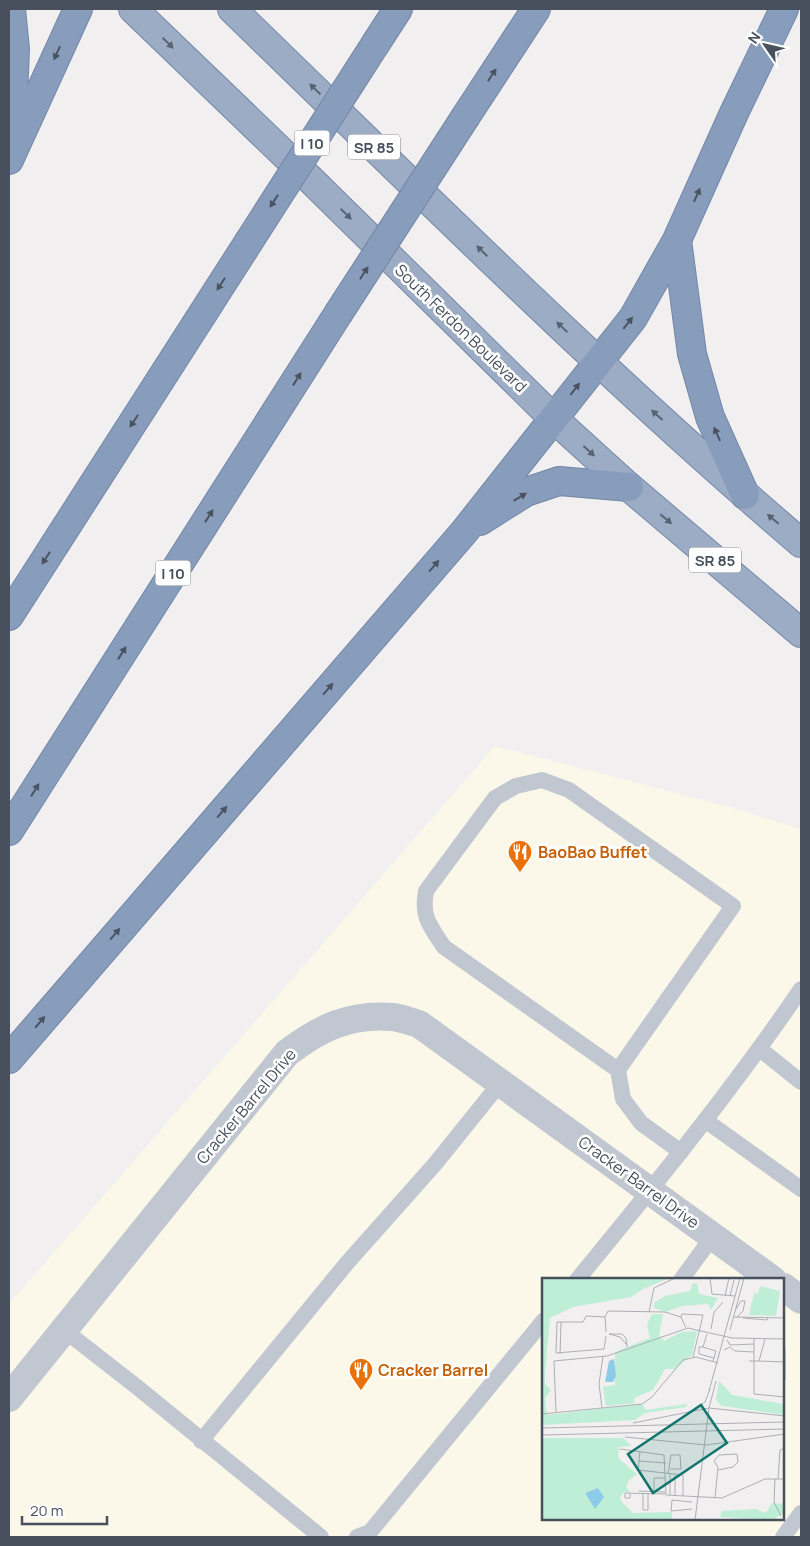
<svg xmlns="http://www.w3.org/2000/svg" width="810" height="1546" font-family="Manrope,sans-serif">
<rect width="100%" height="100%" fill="#f1efef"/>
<!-- commercial -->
<path fill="#fbf8e9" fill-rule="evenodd" d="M495,746L726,806L801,829V1537H9V1304ZM544,1280H784V1520H544Z"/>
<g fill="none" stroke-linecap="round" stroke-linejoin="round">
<defs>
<path id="trunk" d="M133,9L311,180L553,418L629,487L801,633
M232,9C419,190 603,374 801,543"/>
<path id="motorway" d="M11,9L15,49L11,144
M376,43L398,9
M466,116L536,9
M9,160L78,9
M677,240L692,354L710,417L745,495
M480,521L526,492L559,481L629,487
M9,616L248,243
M9,831L338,314
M9,1059L464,532L633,318L677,240L734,113L784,9"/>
</defs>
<!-- trunk casing -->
<use href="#trunk" stroke="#7387a8" stroke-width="30"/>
<!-- motorway casing -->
<use href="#motorway" stroke="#7387a8" stroke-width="30"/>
<!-- service -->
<path stroke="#c0c7d0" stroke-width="16" d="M760,1049L801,1082
M618,1070L444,947C430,926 421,917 426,891L495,798L516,786L542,780L569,790L733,906L618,1070L623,1099L641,1123L681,1152
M705,1120L801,1189
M577,1280C655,1185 732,1090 801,989
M681,1280L713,1236
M64,1330L137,1387L321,1537
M201,1441L347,1263L435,1164L501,1082
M357,1537L370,1532L544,1320
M783,1537L801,1513"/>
<!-- minor -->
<path stroke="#c0c7d0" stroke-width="28" d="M784,1287L801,1300
M9,1398L287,1053C320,1028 350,1013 393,1017C402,1018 411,1022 419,1024L773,1280"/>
<!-- trunk -->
<use href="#trunk" stroke="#9cacc4" stroke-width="28"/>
<!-- motorway -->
<use href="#motorway" stroke="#889cbc" stroke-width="28"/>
<defs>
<path id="motorway-bridge" d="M248,243L376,43
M338,314L466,116"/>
</defs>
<!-- motorway-bridge casing -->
<use href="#motorway-bridge" stroke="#7387a8" stroke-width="30" stroke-linecap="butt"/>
<!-- motorway-bridge -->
<use href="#motorway-bridge" stroke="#889cbc" stroke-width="28"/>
</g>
<!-- one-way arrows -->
<defs><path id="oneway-solid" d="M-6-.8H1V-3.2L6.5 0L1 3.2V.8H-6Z" transform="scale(1.25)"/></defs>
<g fill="#586271">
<use href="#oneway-solid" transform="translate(168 43) rotate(44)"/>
<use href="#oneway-solid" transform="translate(315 89) rotate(-136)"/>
<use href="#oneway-solid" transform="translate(346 214) rotate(44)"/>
<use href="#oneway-solid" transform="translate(482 251) rotate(-136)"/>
<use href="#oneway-solid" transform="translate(562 327) rotate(-137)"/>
<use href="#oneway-solid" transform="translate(657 415) rotate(-138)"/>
<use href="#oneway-solid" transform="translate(589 451) rotate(42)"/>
<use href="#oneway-solid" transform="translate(666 519) rotate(40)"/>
<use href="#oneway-solid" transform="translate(773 519) rotate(-140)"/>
</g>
<g fill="#4a5461">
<use href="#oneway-solid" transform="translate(57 53) rotate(114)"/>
<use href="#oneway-solid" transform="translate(492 75) rotate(-57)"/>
<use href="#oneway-solid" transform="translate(697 195) rotate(-66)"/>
<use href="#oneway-solid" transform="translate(274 201) rotate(123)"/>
<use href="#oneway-solid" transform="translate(364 273) rotate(-57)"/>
<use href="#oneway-solid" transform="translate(221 284) rotate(123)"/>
<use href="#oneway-solid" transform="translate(628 323) rotate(-52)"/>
<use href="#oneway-solid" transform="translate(297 379) rotate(-58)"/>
<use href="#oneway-solid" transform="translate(575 389) rotate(-52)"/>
<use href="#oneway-solid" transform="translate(134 421) rotate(123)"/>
<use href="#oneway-solid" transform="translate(717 434) rotate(-114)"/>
<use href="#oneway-solid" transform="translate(520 497) rotate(-31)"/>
<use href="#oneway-solid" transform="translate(209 516) rotate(-58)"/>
<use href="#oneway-solid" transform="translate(46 558) rotate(123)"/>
<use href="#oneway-solid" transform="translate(434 566) rotate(-49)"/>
<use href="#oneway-solid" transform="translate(122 653) rotate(-58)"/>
<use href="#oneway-solid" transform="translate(328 689) rotate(-49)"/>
<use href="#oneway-solid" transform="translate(35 790) rotate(-58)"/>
<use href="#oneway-solid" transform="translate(222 812) rotate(-49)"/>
<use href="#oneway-solid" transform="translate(115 934) rotate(-49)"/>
<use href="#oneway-solid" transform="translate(40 1022) rotate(-50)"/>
</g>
<!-- icons -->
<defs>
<symbol id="restaurant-pin" viewBox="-11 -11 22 30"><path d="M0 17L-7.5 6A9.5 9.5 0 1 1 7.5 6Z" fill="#e8710a" stroke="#fff"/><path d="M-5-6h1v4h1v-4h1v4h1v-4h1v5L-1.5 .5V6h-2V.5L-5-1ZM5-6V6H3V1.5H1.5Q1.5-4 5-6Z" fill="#fff"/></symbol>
</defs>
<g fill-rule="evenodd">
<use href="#restaurant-pin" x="506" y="838" width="28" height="38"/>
<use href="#restaurant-pin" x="347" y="1356" width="28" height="38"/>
</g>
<g text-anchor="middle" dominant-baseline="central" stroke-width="5" stroke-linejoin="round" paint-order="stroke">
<!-- shield labels -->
<g fill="#fff" stroke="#7e848d" stroke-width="1">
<rect x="294.5" y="130.5" width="35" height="25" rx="4"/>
<rect x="348" y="134.5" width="52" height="25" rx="4"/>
<rect x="689" y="547.5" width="52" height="25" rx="4"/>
<rect x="155.5" y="560.5" width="35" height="25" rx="4"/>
</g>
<g font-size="15" font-weight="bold" fill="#47505c">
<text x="312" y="143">I 10</text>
<text x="374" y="147">SR 85</text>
<text x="715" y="560">SR 85</text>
<text x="173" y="573">I 10</text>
</g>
<!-- street labels -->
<g font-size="16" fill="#47505c" stroke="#fff">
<text transform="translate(461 328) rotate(44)">South Ferdon Boulevard</text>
<text transform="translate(246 1106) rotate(-50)">Cracker Barrel Drive</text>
<text transform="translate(639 1182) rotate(36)">Cracker Barrel Drive</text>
</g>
<!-- food labels -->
<g font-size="16" font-weight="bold" fill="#c56008" stroke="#fff" text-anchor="start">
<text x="538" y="852">BaoBao Buffet</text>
<text x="378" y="1370">Cracker Barrel</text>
</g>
</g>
<!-- overview -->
<g transform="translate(542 1278)">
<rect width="242" height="242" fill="#f1efef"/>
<path d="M128,0L101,11L89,19L31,29L8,40L3,96V106L9,112L3,120L5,137L101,126L103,132L145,126L144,129L103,135L93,142L0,147V1ZM151,5L155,6L157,16L176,20L169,32L166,26L141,28L123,34L112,30V25L123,18L148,13ZM218,8L238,13L234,38L207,37L212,15L216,16ZM110,36H121L117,57L122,63L140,54L155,53L150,77L132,91H123L111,112L92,120V125L64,128L61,109L73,107V74L108,60L105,47ZM177,103L190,117L242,126V137L180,128L174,122ZM0,160H81L90,168L77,169L76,180L95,196L87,202L84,209L88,214H82L78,220L79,223L91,235L130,234V242H0ZM56,210L58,223L52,229L43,215ZM230,225L242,226V235L230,242L178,239L180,233L214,231L224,235Z" fill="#beeed6" fill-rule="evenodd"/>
<path d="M72,81L74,98L71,104H63L67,83ZM56,210L62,219L53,231L43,215Z" fill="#8dcce9"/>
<path fill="none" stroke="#adafb4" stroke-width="1" d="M168,0L170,16L193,18M183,18L187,0M188,18L192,2M194,31L199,23H203L201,33L195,39M107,34L112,10L133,0M63,39L64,54M139,39L140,36L161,37L151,79M192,39L243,40M201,40L225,42L226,39M169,51L172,34L181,24M188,52L202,0M165,56L161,69L174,73L171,83M64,58L62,71L14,75L15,44H41L44,38L63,39L66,33L123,34L139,39L144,50M212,60V116L243,119M185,62L188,67L212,66M85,67L78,59L67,56H80L84,60L85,69M161,69H157V76L172,80M243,71V102M182,72L188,69L193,73L212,74M18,76L19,44M207,83H217L223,61M217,83L242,84M167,113L198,0M60,130L57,106L61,78M167,130L174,103M153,132L163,124L168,111M14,134L12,83L65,78L146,50L190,60L243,61M0,136L100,126L110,119L141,82L154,79L176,85M91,145L167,130L243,138M0,150L243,144M0,157L243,151M83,159L164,167L243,156M78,171L122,177L124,217L180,220L223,201H243M98,173L96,192L141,197V218M97,183L124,185M126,196L129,177H138L139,191H128M233,201L232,224L239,238M236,201L238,172L243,170M97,213L123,214M112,213V200H123M88,216V220H83V215L123,216M101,216V232H106V216M128,217V196M133,217V197M173,220L176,189L172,183L177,177L195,176L196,184L191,189L176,192M150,231L129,233L130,222L150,224M153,242L167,130"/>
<path fill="#0f766e" fill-opacity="0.15" stroke="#0f766e" stroke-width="2.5" d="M159,127L185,165L111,215L86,176Z"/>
<rect width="242" height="242" fill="none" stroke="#47505c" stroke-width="2.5"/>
</g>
<!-- border -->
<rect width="810" height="1546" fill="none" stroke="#47505c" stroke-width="20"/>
<!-- north arrow -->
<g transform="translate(765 45) rotate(304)" stroke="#ffffff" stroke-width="4" paint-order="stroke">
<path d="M0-4L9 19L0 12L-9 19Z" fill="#47505c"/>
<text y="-8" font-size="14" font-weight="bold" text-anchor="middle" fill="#47505c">N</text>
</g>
<!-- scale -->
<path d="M22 1516v8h85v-8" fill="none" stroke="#47505c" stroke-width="2.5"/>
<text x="30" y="1516" font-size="15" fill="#47505c" stroke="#ffffff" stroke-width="4" paint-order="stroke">20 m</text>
</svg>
